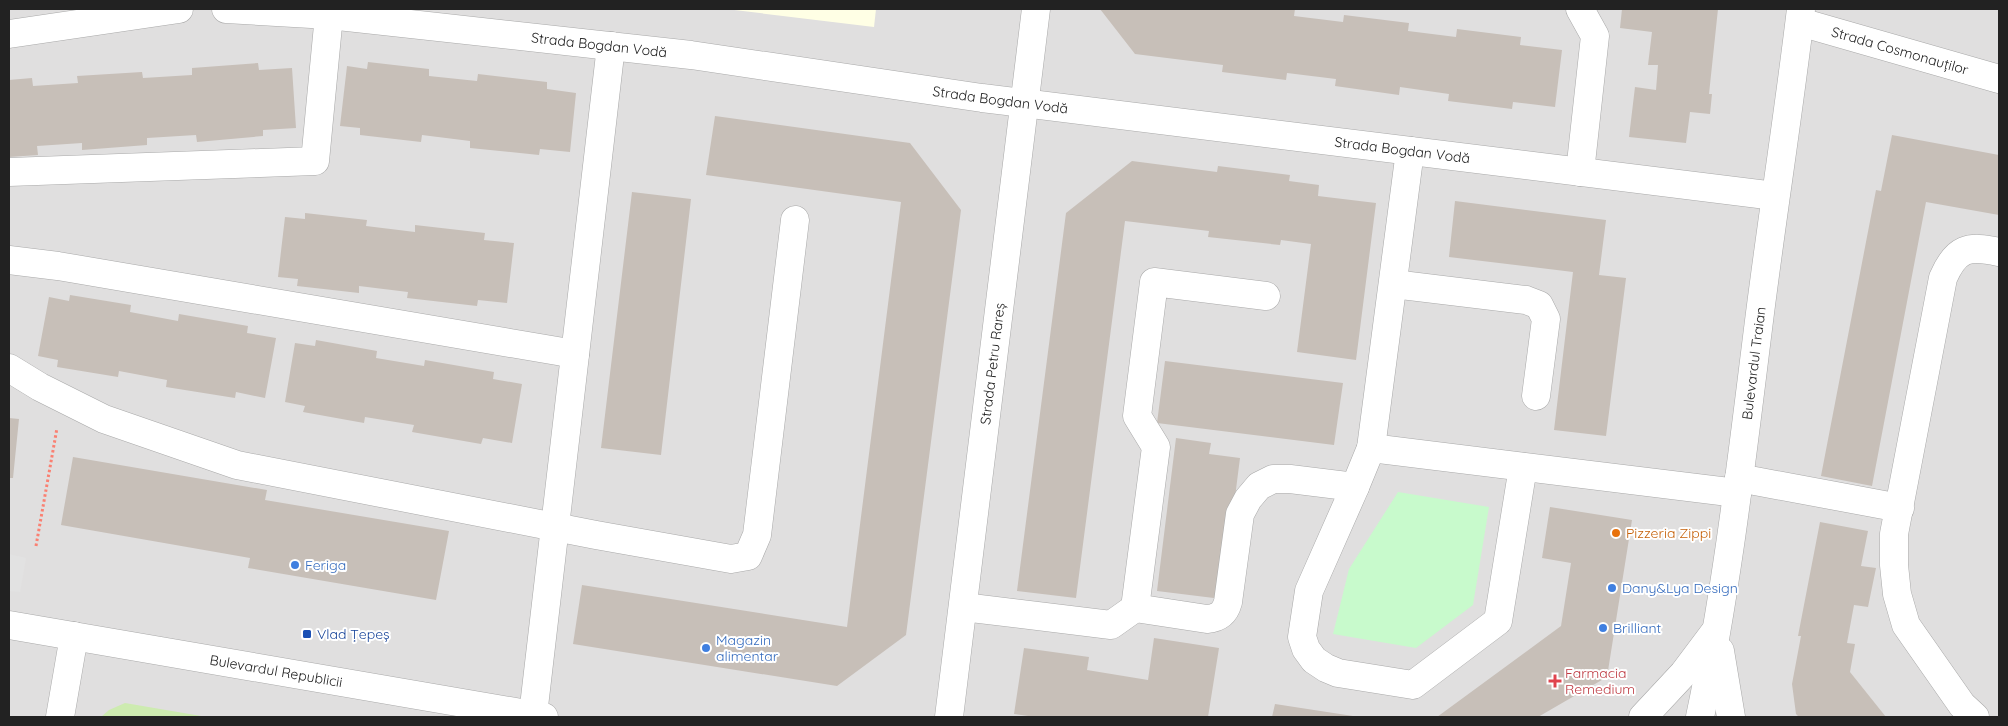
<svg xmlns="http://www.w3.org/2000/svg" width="2008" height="726" font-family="Quicksand,sans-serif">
<rect width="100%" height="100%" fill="#f2efe9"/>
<!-- residential -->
<path fill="#e0dfdf" d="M9,9H1999V717H9Z"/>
<!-- education -->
<path fill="#ffffe5" d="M726,9H876L874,27Z"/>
<!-- grass -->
<path fill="#cdebb0" d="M125,703L207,717H101L109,710Z"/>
<!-- park -->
<path fill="#c8facc" d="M1398,492L1489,507L1473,605L1416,648L1333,634L1349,569Z"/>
<!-- parking -->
<path fill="#e2e2e2" d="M9,554L26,558L20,592L9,591Z"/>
<!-- building -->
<path fill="#c7bfb8" d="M1100,9H1295L1294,16L1343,22L1344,15L1409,23L1408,31L1456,37L1457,29L1521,37L1520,45L1562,50L1555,107L1513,102L1512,109L1448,101L1449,94L1400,87L1399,95L1335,86L1336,79L1287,73L1286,80L1222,72L1223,65L1135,54Z
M1622,9H1718L1709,94H1712L1710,114L1690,112L1686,143L1629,137L1635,87L1656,90L1658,65H1648L1652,32L1620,28Z
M368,62L429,69V76L477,81L478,74L547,82V89L576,93L570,152L540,149L539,155L470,148V141L422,135L421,142L360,135V128L340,126L347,66L367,69Z
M258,63L259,70L292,68L296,128L263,130V136L197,142L196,135L147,138V145L82,150V143L37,146L38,155L9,157V80L32,78L33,86L78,83L77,76L142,72L143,78L192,75V68Z
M715,116L910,143L961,210L906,635L837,686L573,644L582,585L847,627L901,202L706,175Z
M1892,135L1999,155V215L1926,202L1872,486L1821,476L1876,190L1881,191Z
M1132,161L1217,172L1218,166L1290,175L1289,181L1319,185L1318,196L1376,203L1356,360L1297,352L1311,244L1281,240L1280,245L1208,237L1209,231L1125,221L1076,598L1017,591L1066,213Z
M632,192L691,199L661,455L601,448Z
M1455,201L1606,220L1599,275L1626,278L1606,436L1554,430L1573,272L1449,257Z
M305,213L367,220L366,226L415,232V225L485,233L484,240L514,243L507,303L478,300L477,306L407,298L408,292L359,286V293L297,286L298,279L278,277L285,217L305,219Z
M70,295L131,305L130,312L178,321L179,314L248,326L247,333L276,338L265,398L236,392L235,398L166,387L167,380L119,371L118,377L57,367L58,360L38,356L49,297L69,301Z
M316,340L377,351L376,358L424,366L425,360L494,372L493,379L522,384L512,443L483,438L481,444L412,432L414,425L365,417L364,423L303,412L305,406L285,402L295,343L315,346Z
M1165,361L1343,383L1334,445L1157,423Z
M9,418L19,419L13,478H9Z
M1176,438L1211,443L1209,454L1240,458L1222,599L1157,591Z
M73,457L267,490L265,500L449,531L436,600L248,568L250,558L61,525Z
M1550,507L1632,520L1607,677L1538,717H1437L1561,626L1571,563L1542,558Z
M1820,522L1868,531L1861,566L1876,568L1868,607L1854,605L1847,643L1855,644L1850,672L1886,717H1799L1796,714L1792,684L1801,636H1798Z
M1154,638L1219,648L1208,717H1035L1014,714L1024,648L1089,657L1087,670L1148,680Z
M1275,704L1353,716V717H1272Z"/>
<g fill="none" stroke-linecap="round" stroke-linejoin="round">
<defs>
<g id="minor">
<path id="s1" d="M226,9L329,15L691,55L982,98L1775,196"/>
<path d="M1580,9L1595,36L1580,172"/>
<path id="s2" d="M1800,22L1999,79"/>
<path d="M9,34L179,9"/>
<path d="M1410,151L1371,448L1737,493"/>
<path d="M9,172L315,161L329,15"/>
<path d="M9,260L58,266L575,354"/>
<path d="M1393,284L1526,300L1539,305L1546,319L1536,396"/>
<path d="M9,368L40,387L104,419L237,465L596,535L731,559L748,556L757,535L795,220"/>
<path d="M1739,478L1900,508"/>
<path d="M1355,487L1309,591L1302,637L1306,649L1314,660L1326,668L1338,673L1413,685L1498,621L1523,467"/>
<path d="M963,607L1111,625L1135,608L1156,447L1137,416L1154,282L1266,296"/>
<path d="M1135,608L1207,619C1219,618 1225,613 1228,602L1240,514L1248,499L1259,486L1273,479H1290L1355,487L1371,448"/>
<path id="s3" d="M9,625L544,717"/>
<path d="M1720,651L1731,717"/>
<path d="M533,715L611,46"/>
<path d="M60,717L74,636"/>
<path id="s4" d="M949,717L1036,9"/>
<path d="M1643,717L1684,673L1714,633"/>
<path id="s5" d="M1700,717C1728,584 1743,448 1760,313C1773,211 1789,110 1801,9"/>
<path d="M1975,717L1962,705L1906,625L1897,594L1894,565V534L1943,278C1956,248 1968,245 1999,252"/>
</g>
</defs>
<!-- minor casing -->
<use href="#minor" stroke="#a9a9a9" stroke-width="29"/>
<!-- path -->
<path stroke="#fa8072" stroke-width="3" stroke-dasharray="2.5 2.5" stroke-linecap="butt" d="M36,546L57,428"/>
<!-- minor -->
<use href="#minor" stroke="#fff" stroke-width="28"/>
</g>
<!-- markers -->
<circle fill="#e8710a" stroke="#fff" stroke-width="2" cx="1616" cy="533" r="5"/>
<g fill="#3f7fe0" stroke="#fff" stroke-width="2">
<circle cx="295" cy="565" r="5"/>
<circle cx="1612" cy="588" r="5"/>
<circle cx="1603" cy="628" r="5"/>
<circle cx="706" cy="648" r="5"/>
</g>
<rect fill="#1a4fb4" stroke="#fff" stroke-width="2" x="302" y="629" width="10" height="10" rx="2.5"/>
<path fill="#e0444e" stroke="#fff" stroke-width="2" d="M1552.5 673.5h5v5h5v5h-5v5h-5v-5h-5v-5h5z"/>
<g text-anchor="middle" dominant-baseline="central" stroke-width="4" stroke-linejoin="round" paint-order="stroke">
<!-- street labels -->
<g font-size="14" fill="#222" stroke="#fff">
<text stroke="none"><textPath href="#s1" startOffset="375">Strada Bogdan Vodă</textPath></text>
<text stroke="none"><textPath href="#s2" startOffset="104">Strada Cosmonauților</textPath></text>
<text stroke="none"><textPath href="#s1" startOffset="780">Strada Bogdan Vodă</textPath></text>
<text stroke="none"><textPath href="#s1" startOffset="1185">Strada Bogdan Vodă</textPath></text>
<text stroke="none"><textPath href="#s4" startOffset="356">Strada Petru Rareș</textPath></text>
<text stroke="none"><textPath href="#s5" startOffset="358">Bulevardul Traian</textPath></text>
<text stroke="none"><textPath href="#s3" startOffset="271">Bulevardul Republicii</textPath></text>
</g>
<!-- food labels -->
<g font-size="14" fill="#c56008" stroke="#fff" text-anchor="start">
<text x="1626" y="533">Pizzeria Zippi</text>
</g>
<!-- shop labels -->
<g font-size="14" fill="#366cbe" stroke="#fff" text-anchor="start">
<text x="305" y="565">Feriga</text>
<text x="1622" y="588">Dany&amp;Lya Design</text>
<text x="1613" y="628">Brilliant</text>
<text x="716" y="640">Magazin<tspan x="716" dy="16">alimentar</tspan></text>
</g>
<!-- transit labels -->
<g font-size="14" fill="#164399" stroke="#fff" text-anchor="start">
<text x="317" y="634">Vlad Țepeș</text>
</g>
<!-- health labels -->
<g font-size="14" fill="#be3a42" stroke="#fff" text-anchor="start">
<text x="1565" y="673">Farmacia<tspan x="1565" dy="16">Remedium</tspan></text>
</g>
</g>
<!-- border -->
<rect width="2008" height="726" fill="none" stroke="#222222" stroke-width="20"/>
</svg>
